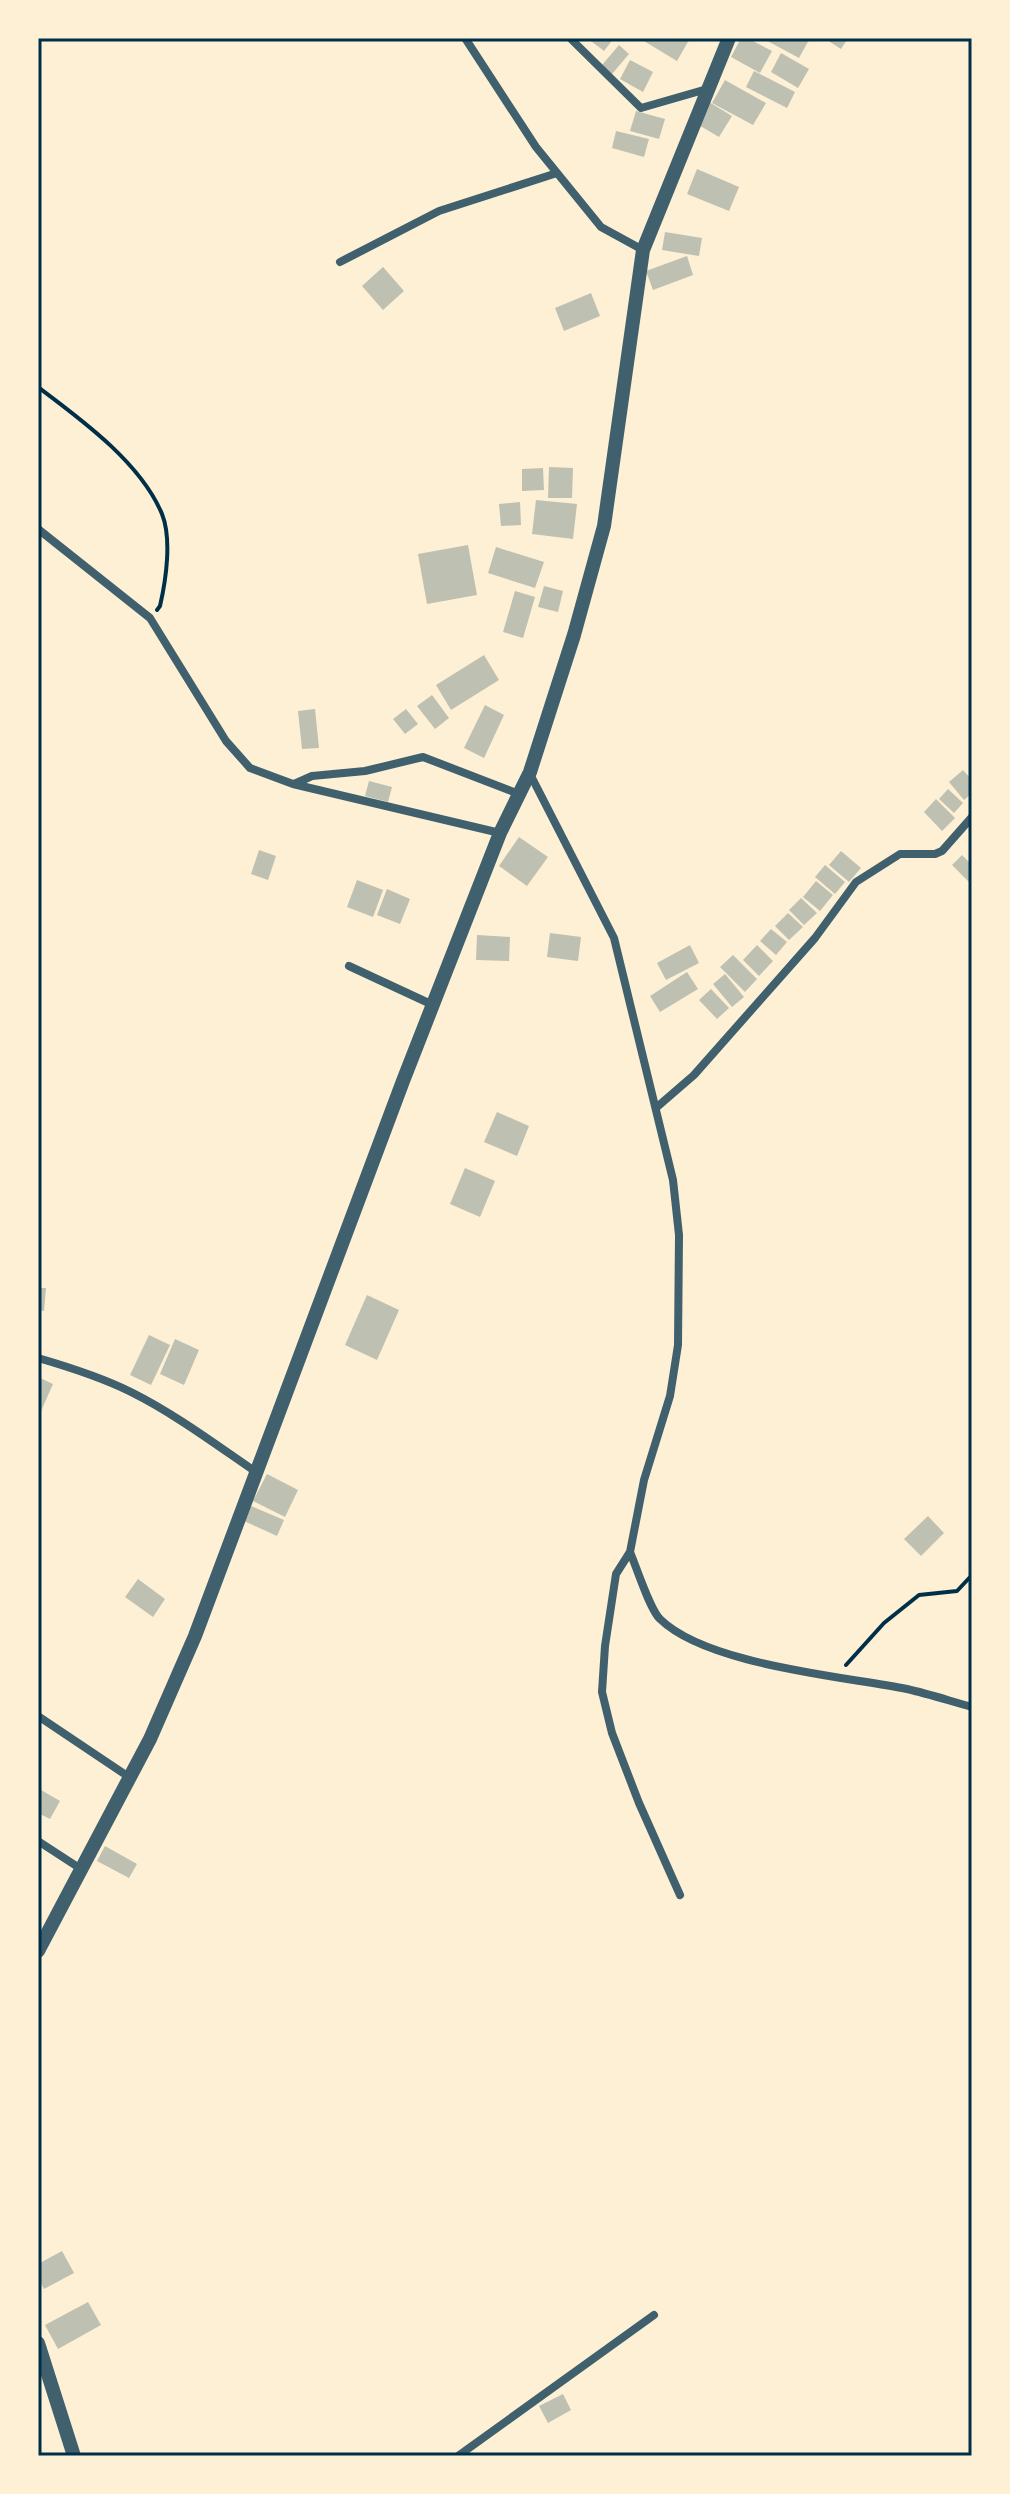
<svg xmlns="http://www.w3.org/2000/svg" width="1010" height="2494" font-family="Roboto,sans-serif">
<rect width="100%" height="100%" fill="#fdf0d5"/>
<!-- building -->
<path fill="#bec0b2" d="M587,38H614L604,51Z
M639,38H685L689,40L677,61Z
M741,38H747L772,51L760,73L731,57Z
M762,38H810L799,58Z
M824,38H848L841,49Z
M619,45L629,54L612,74L602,65Z
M781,53L809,69L798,88L771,72Z
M630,60L653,72L643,92L620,79Z
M754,71L795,92L787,108L746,87Z
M725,80L766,103L753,125L712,103Z
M709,102L732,116L719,137L697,124Z
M636,111L665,119L659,139L630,131Z
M616,131L649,139L644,157L612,148Z
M697,169L739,187L729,211L687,194Z
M665,232L702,238L699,256L662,250Z
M687,256L693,275L653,290L646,271Z
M383,267L404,291L383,310L362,286Z
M591,293L600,316L564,331L555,308Z
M549,467L573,468L572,498H548Z
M543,468L544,490L522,491V469Z
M536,500L577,504L573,539L532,534Z
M520,502L521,525L501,526L499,504Z
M468,545L477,595L427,604L418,554Z
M496,547L544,562L535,588L488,573Z
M544,586L563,591L558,612L538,607Z
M515,591L535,597L523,638L503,632Z
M484,655L499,680L451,710L436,685Z
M432,695L449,718L435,729L417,706Z
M485,705L504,715L484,758L464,748Z
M315,709L319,748L302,749L298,711Z
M406,709L418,724L405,734L393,719Z
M963,770L972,780V793L964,800L949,782Z
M369,781L392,787L388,802L365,796Z
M948,789L963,803L954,813L939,799Z
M936,799L955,818L942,831L924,812Z
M519,837L548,857L527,886L499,866Z
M259,850L276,856L268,880L251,874Z
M841,851L861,868L849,882L829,865Z
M962,855L972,865V885L952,865Z
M825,865L845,882L835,894L815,877Z
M357,880L383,890L373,917L347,907Z
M816,881L833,895L820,911L803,897Z
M387,889L410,899L400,924L377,915Z
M801,898L817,913L804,925L789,910Z
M788,913L803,927L789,940L775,926Z
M771,929L787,942L776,955L760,941Z
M550,933L581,937L578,961L547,957Z
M477,935L510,937L509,961L476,960Z
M690,945L699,963L666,980L657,963Z
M757,945L773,961L759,976L743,960Z
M733,955L757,979L745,992L720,967Z
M687,972L698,989L660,1012L650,996Z
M725,974L744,997L732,1007L713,984Z
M711,989L729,1008L717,1019L699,1000Z
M497,1112L529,1126L517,1156L484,1142Z
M465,1168L495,1181L480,1217L450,1204Z
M38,1288H46L44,1311L38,1310Z
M367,1295L399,1310L377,1360L345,1345Z
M149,1335L170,1345L151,1385L130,1375Z
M175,1339L199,1350L184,1385L160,1374Z
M38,1377L53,1384L38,1418Z
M267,1474L298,1490L285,1517L253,1501Z
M251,1506L284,1520L277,1536L244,1521Z
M928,1516L944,1533L921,1556L904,1539Z
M138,1579L165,1599L153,1617L125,1597Z
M41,1790L60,1801L50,1819L38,1813V1796Z
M105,1846L137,1864L129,1878L97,1861Z
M62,2251L74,2273L44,2289L38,2277V2264Z
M88,2302L101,2325L58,2349L45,2325Z
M563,2394L571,2410L548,2423L539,2406Z"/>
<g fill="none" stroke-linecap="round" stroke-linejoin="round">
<!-- path -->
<path stroke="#003049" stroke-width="4" d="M38,387C82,420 141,463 162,514C172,539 166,580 160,606L157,610
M846,1665L884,1623L919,1595L957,1591L972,1575"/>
<!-- minor -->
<path stroke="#3f606c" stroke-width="8" d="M465,38L536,147L601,227L643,250
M570,38L641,108L707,89
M340,262L439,211L557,173
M38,529L150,618L226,741L250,768L293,784L500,833
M530,774L614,938L673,1180L679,1235L678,1345L670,1396L644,1480L630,1552L616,1574L605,1646L602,1692L612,1733L639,1803L680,1895
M294,784L312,776L365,771L423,757L519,794
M349,966L433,1005
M657,1107L694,1075L815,938L856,882L900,854H935L942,851L972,817
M38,1358C69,1367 101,1377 131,1392C175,1414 215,1444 256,1472
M630,1552C636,1566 650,1610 660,1619C707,1665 842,1676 907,1689C929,1694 950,1701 972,1707
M38,1716L129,1777
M38,1841L81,1869
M458,2456L654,2315"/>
<!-- tertiary -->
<path stroke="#3f606c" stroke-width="14" d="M38,1951L150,1739L195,1636L403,1081L500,833L530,772L574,635L604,526L643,250L729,38
M38,2343L74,2456"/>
</g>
<!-- border -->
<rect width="1010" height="2494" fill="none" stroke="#fdf0d5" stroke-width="80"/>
<rect x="40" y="40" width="930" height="2414" fill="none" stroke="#003049" stroke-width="3"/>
</svg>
